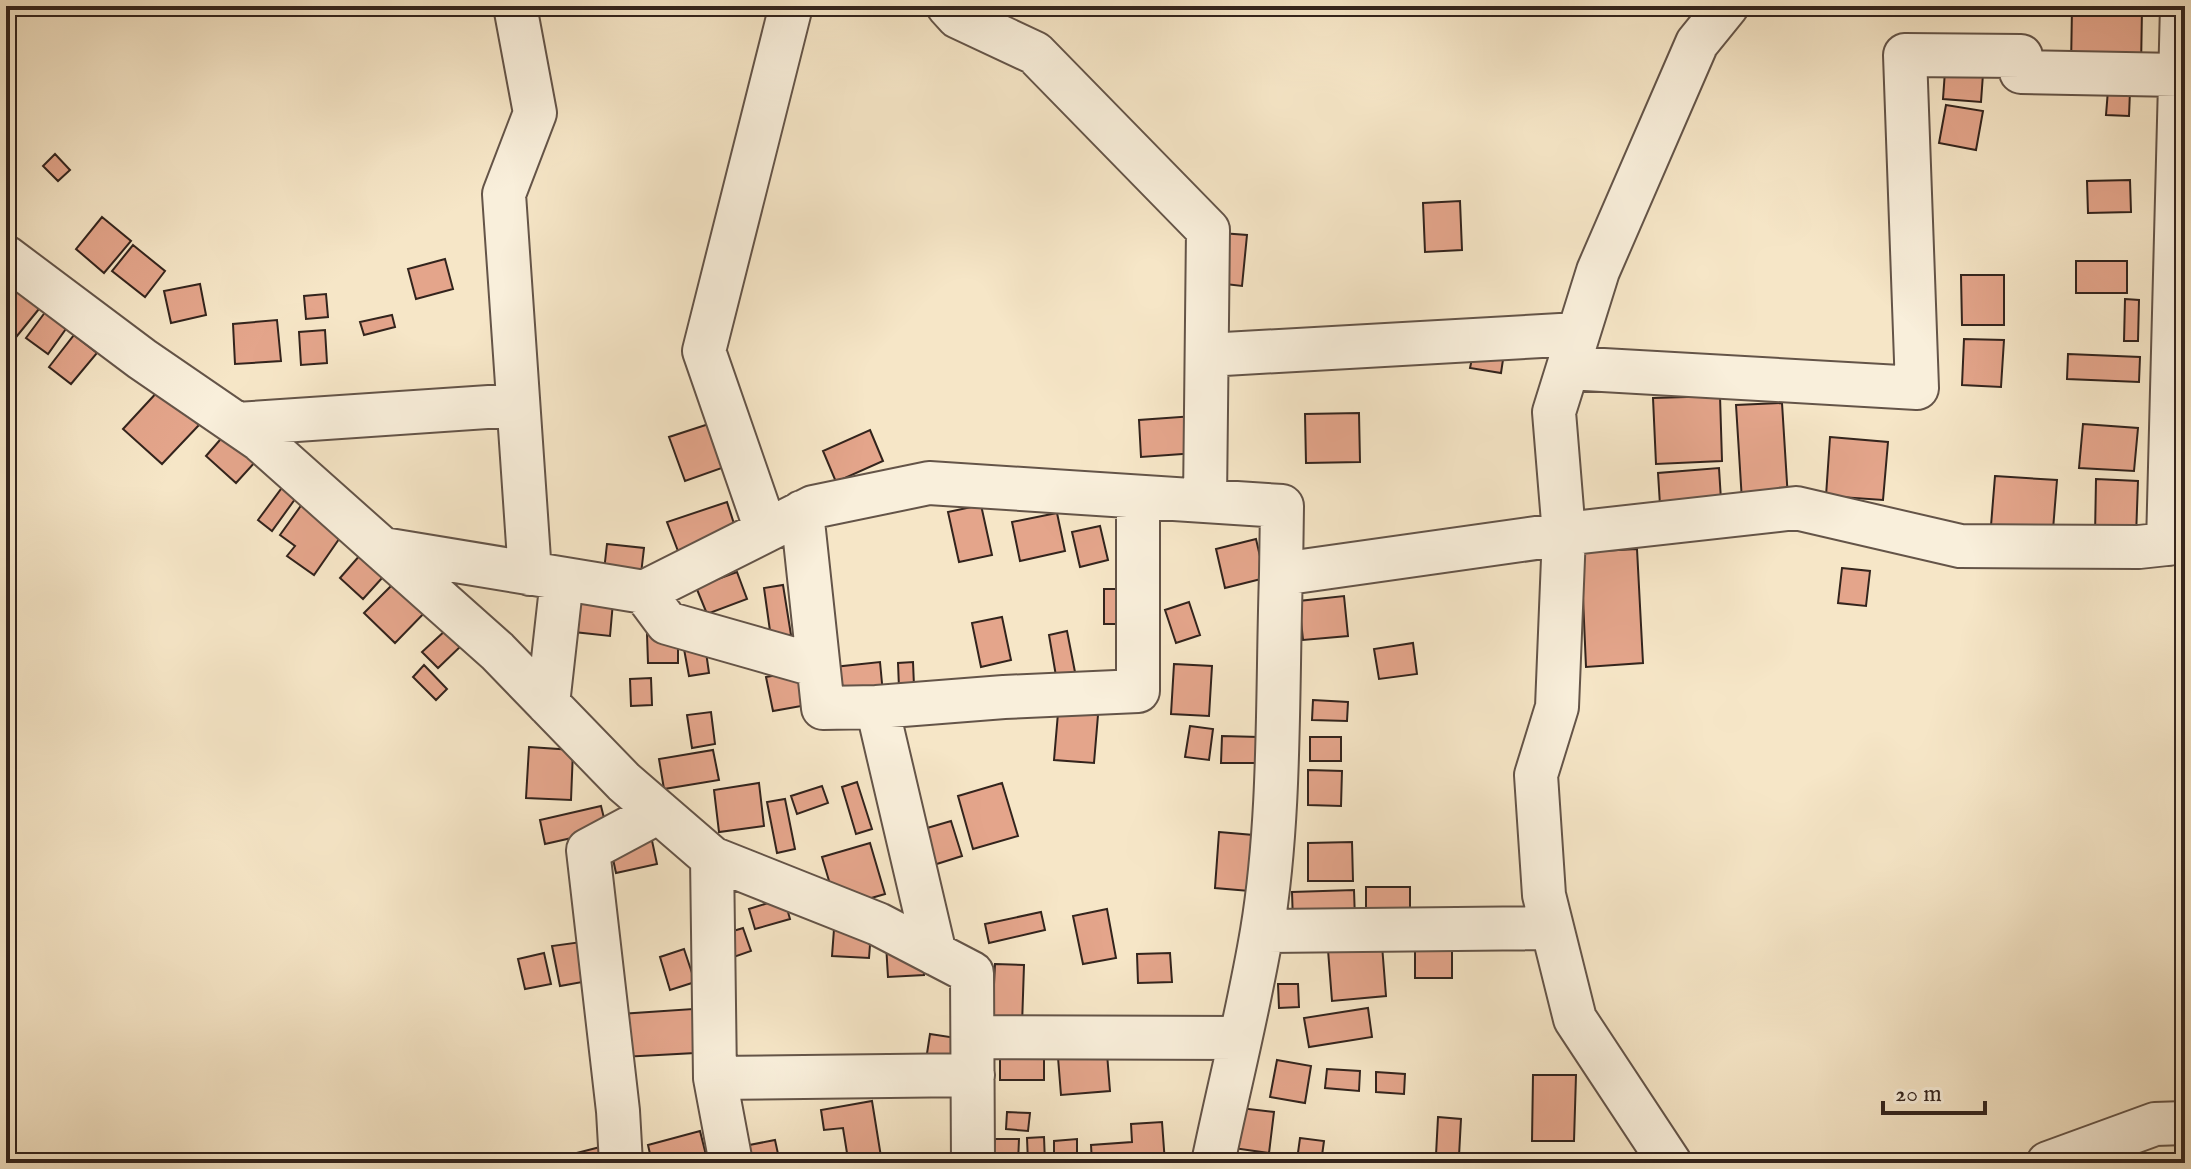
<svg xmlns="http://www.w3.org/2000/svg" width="2191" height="1169" font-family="'IM FELL English',serif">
<rect width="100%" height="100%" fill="#f6e6c7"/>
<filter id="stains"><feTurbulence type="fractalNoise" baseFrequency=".0025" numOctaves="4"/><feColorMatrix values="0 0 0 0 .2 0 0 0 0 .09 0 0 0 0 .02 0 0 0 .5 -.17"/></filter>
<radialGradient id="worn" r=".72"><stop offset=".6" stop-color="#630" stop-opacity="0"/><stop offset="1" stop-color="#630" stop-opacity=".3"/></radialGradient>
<!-- building -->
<path fill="#e4a58b" stroke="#33241d" stroke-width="2" d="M2072,8L2142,9L2141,69L2071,67Z
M1946,57L1984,60L1981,102L1943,99Z
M2108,90L2130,91L2129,116L2106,115Z
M1946,105L1983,111L1976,150L1939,143Z
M55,154L70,170L58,181L43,166Z
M2130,180L2131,212L2088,213L2087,181Z
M1460,201L1462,250L1425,252L1423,203Z
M102,217L131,241L104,273L76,249Z
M1221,233L1247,235L1242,286L1217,283Z
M133,245L165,271L145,297L112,271Z
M445,259L453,289L416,299L408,269Z
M2076,261H2127V293H2076Z
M1961,275H2004V325H1962Z
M200,284L206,315L171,323L164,291Z
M21,285L43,304L17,336L6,326V302Z
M326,294L328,317L306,319L304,296Z
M2125,299L2139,300L2138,341H2124Z
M46,311L68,326L48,354L26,338Z
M392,315L395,327L364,335L360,322Z
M277,320L281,361L235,364L233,324Z
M325,330L327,363L301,365L299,332Z
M74,335L97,353L71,384L49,367Z
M1964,339L2004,340L2001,387L1962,385Z
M1474,349L1504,353L1501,373L1470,368Z
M2068,354L2140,357L2139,382L2067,379Z
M160,389L199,425L162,464L123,429Z
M1720,396L1722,461L1656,464L1653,398Z
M1782,403L1788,499L1742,501L1736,405Z
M1359,413L1360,462L1306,463L1305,414Z
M1194,416L1196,453L1141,457L1139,420Z
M721,420L736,463L685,481L669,437Z
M2083,424L2138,428L2134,471L2079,468Z
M870,430L883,461L836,482L823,451Z
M226,433L257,460L236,483L206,456Z
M1830,437L1888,442L1883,500L1826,496Z
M1719,468L1721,500L1660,505L1658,473Z
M1995,476L2057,480L2052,542L1990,538Z
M2096,479L2138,481L2136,537L2095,536Z
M284,485L298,495L272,531L258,520Z
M305,500L346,529L314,575L287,556L295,546L280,535Z
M727,502L736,530L678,551L667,522Z
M981,505L992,555L959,562L948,512Z
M1057,513L1065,551L1020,561L1012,522Z
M1100,526L1108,560L1080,567L1072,532Z
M1256,539L1265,578L1225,588L1216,549Z
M607,544L644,548L641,574L604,571Z
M368,546L392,567L363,599L340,578Z
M1637,549L1643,663L1586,667L1581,552Z
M1842,568L1870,571L1866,606L1838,603Z
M737,572L747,599L707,614L696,587Z
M401,576L431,606L395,643L364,613Z
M783,585L791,635L771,638L764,588Z
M1104,589H1124V624H1104Z
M1344,596L1348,636L1303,640L1299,601Z
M569,597L613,602L610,636L565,631Z
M1189,602L1200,635L1176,643L1165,610Z
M1002,617L1011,660L981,667L972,623Z
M447,629L462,645L438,668L422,652Z
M1067,631L1075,672L1056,676L1049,635Z
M647,634H678V663H648Z
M1413,643L1417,674L1379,679L1374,649Z
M705,645L709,673L689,676L684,649Z
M880,662L883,694L837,699L834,667Z
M913,662L914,686L899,688L898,663Z
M1174,664L1212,666L1209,716L1171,714Z
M424,665L447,689L436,700L413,677Z
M800,671L807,705L773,711L766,677Z
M651,678L652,705L631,706L630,679Z
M1313,700L1348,702L1347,721L1312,720Z
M711,712L715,744L692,748L687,715Z
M1058,713L1098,715L1094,763L1054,760Z
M1190,726L1213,729L1209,760L1185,757Z
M1222,736L1259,737V763H1221Z
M1310,737H1341V761H1310Z
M529,747L573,750L571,800L526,798Z
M713,750L719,780L664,789L659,759Z
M1308,770L1342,771L1341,806L1308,805Z
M857,782L872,829L856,834L842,787Z
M759,783L764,826L719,832L714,790Z
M1002,783L1018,836L973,849L958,796Z
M822,786L828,803L797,814L791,796Z
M785,799L795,849L777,853L767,802Z
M601,806L607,830L545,844L540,820Z
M951,821L962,856L921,869L910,833Z
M1219,832L1265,836L1261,892L1215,888Z
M651,836L657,864L616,873L610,845Z
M1352,842L1353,881H1308V843Z
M870,843L885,894L837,908L822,857Z
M1366,887H1410V924L1366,925Z
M1354,890L1355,920L1293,922L1292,892Z
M784,898L790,919L755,929L749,909Z
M1107,909L1116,958L1083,964L1073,916Z
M1041,912L1045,930L989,943L985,924Z
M743,928L751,951L725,960L717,936Z
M834,929L871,932L869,958L832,956Z
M1452,941V978H1415V942Z
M581,942L588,981L560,986L552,946Z
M922,942L924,975L888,977L886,944Z
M1382,945L1386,996L1332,1001L1328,950Z
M684,949L695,982L670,990L660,957Z
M544,953L551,984L525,989L518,959Z
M1170,953L1172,982L1138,983L1137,954Z
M995,964L1024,965L1022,1026L992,1025Z
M1278,984H1298L1299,1007L1279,1008Z
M1368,1008L1372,1037L1309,1047L1304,1018Z
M693,1009L695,1053L622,1057L620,1014Z
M930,1034L963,1039L959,1065L926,1060Z
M1106,1041L1110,1091L1061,1095L1057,1045Z
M1000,1045H1044V1080H1000Z
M1277,1060L1311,1066L1305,1103L1270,1097Z
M1327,1069L1360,1071L1359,1091L1325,1088Z
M1376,1072L1405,1074L1404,1094L1376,1092Z
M1533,1075H1576L1574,1141H1532Z
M872,1101L882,1163H830L829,1156L847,1153L843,1128L824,1130L821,1110Z
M1231,1107L1274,1112L1269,1153L1226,1147Z
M1007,1112L1030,1113L1028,1131L1006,1129Z
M1438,1117L1461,1119L1459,1156L1436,1155Z
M1162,1122L1165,1163H1092L1091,1145L1132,1142L1131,1124Z
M700,1131L708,1163H652L648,1145Z
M1044,1137L1045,1163H1028L1027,1138Z
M1300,1138L1324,1141L1321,1163L1297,1160Z
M995,1139H1019L1018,1163H994Z
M1077,1139V1163H1054V1141Z
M775,1140L780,1163H742L739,1147Z
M608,1145L613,1163H567L565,1156Z"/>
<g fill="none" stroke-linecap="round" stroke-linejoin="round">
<defs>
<path id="street" d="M515,6L535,113L504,194L530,574
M948,6L958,17L1035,53L1208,230L1205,501
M1727,6L1697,43L1598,271L1554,412L1564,534L1796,508L1960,546L2139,547L2185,542
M6,257L142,359L260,440L497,651L624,782L712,858L878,924L972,973L973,1163
M1207,355L1578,334
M1568,368L1917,388L1905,55L2021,56V72L2179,75
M237,424L518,405
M802,512L823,708L877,707L935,954
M766,530L704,351L791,6
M2168,544L2182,6
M383,549L644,592L813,507L929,483L1282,506L1281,574
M644,592L667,623L818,666
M548,704L562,579
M877,707L1004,697L1138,691V497
M712,858L715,1078L973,1075
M1262,931L1552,928
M973,1037L1239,1038
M715,1078L731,1163
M621,1163L618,1111L588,850L659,812
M1213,1163C1229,1086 1249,1009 1262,931C1281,817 1277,691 1281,574L1564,534L1557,707L1536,775L1544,895L1575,1019L1670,1163
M2048,1163L2155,1124L2185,1123"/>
</defs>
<!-- street casing -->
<use href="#street" stroke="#645448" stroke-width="46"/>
<!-- street -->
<use href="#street" stroke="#f9efdb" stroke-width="42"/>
</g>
<!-- margin -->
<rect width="2191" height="1169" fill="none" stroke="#f6e6c7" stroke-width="32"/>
<rect x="8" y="8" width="2175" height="1153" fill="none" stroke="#33241d" stroke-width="4"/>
<rect x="16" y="16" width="2159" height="1137" fill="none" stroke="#33241d" stroke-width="2"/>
<!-- scale -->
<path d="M1883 1101v12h102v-12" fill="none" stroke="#33241d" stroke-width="4"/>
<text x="1895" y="1101" font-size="24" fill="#33241d" stroke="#f9efdb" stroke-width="6" paint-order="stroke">20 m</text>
<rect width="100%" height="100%" filter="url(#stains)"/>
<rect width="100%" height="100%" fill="url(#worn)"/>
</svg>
